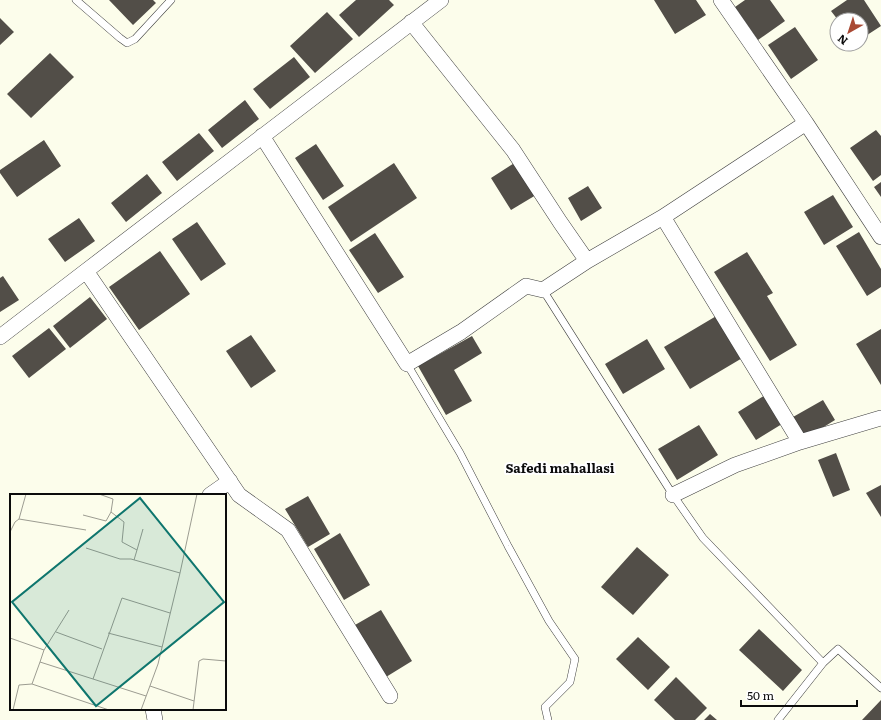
<svg xmlns="http://www.w3.org/2000/svg" width="881" height="720" font-family="Literata,serif">
<rect width="100%" height="100%" fill="#fcfdeb"/>
<!-- building -->
<path fill="#524e48" d="M109,0H153L156,3L133,25Z
M356,0H389L394,5L359,37L339,15Z
M654,0H696L706,15L675,34Z
M745,0H770L785,21L758,40L735,7Z
M847,0H864L881,26L861,39V20H838L831,11Z
M327,12L353,39L315,73L290,46Z
M0,18L14,32L0,45Z
M795,27L818,60L791,79L768,45Z
M50,53L74,77L31,118L7,94Z
M294,57L310,77L270,109L253,89Z
M245,100L259,119L222,148L208,130Z
M876,130L881,136V175L873,181L850,148Z
M199,133L214,151L177,181L162,162Z
M44,140L61,166L17,197L0,173V170Z
M316,144L344,186L323,200L295,158Z
M516,162L536,195L511,210L491,178Z
M394,163L417,198L351,242L328,207Z
M147,174L162,193L126,222L111,203Z
M881,182V197L874,187Z
M588,186L602,208L581,221L568,198Z
M833,195L853,227L824,245L804,212Z
M79,218L95,241L65,262L48,239Z
M197,222L226,264L201,281L172,239Z
M859,232L881,269V287L867,296L836,246Z
M375,233L404,277L378,293L349,250Z
M160,251L190,294L139,330L109,287Z
M747,252L773,293L767,296L797,345L770,361L714,272Z
M3,276L19,300L0,312V278Z
M90,297L107,319L70,348L53,326Z
M718,315L744,357L690,389L664,347Z
M49,328L66,349L29,378L12,356Z
M881,329V385L856,344Z
M251,335L276,371L251,388L226,351Z
M472,336L482,353L454,370L472,401L446,415L418,366Z
M647,339L665,369L623,394L605,364Z
M765,395L782,424L756,440L738,412Z
M823,400L835,420L806,438L793,417Z
M699,425L718,455L677,480L658,449Z
M836,453L850,490L833,497L818,460Z
M881,485V517L866,493Z
M308,496L330,534L308,547L285,509Z
M340,533L370,585L344,600L314,549Z
M637,547L669,575L633,615L601,587Z
M381,610L412,661L386,677L355,625Z
M759,629L802,670L783,691L739,650Z
M638,637L670,667L648,690L616,659Z
M676,677L707,708L695,720H675L654,700Z
M881,700V720H862Z
M710,714L717,720H704Z"/>
<g fill="none" stroke-linecap="round" stroke-linejoin="round">
<defs>
<path id="service" d="M76,0L120,38L127,43L135,39L171,0
M543,290L673,495L703,538L823,663L838,649L881,688
M407,364L460,453L508,546L549,621L575,659L570,682L545,707L548,720
M778,720L823,663"/>
<path id="minor" d="M721,0L806,123L881,237
M411,22L513,150L560,222L587,261
M262,136L407,364L461,332L526,286L543,290L587,261L663,217L806,123
M663,217L800,442
M86,271L441,0
M0,337L86,271L239,495L288,530L390,696
M210,495L230,481
M673,495L735,465L800,442L881,418
M153,709L155,720"/>
</defs>
<!-- service casing -->
<use href="#service" stroke="#3e3e3e" stroke-width="8"/>
<!-- minor casing -->
<use href="#minor" stroke="#3e3e3e" stroke-width="16"/>
<!-- service -->
<use href="#service" stroke="#fff" stroke-width="7"/>
<!-- minor -->
<use href="#minor" stroke="#fff" stroke-width="15"/>
</g>
<g text-anchor="middle" dominant-baseline="central" stroke-width="4" stroke-linejoin="round" paint-order="stroke">
<!-- neighbourhood labels -->
<g font-size="13" font-weight="bold" fill="#0b0b0b" stroke="#fff">
<text x="560" y="467">Safedi mahallasi</text>
</g>
</g>
<!-- overview -->
<g transform="translate(10 494)">
<rect width="216" height="216" fill="#fcfdeb"/>
<path fill="none" stroke="#9c9c91" stroke-width="1" d="M16,0L9,25L76,36M89,0L103,5L101,18L114,28L112,48L127,56L124,66M73,21L96,27L101,18M0,38L5,28L9,25M76,54L110,65H121L170,79L187,0M127,56L133,35M46,138L92,155M98,139L152,153M0,144L34,156L30,168L136,202M34,156L59,116M30,168L22,190L99,216M83,185L112,104L160,119M140,192L184,207M3,216L9,191L22,190M131,216L148,170L170,79M183,216L189,167L193,165L216,167"/>
<path fill="#0f766e" fill-opacity="0.15" stroke="#0f766e" stroke-width="2" d="M130,4L214,108L86,212L2,108Z"/>
<rect width="216" height="216" fill="none" stroke="#0b0b0b" stroke-width="2"/>
</g>
<!-- north arrow -->
<g transform="translate(849 32) rotate(219)"><circle r="19" fill="#ffffff" stroke="#9d9d9d"/>
<path d="M0-3L7 15L0 10L-7 15Z" fill="#a94934"/>
<text y="-6" font-size="11" font-weight="bold" text-anchor="middle" fill="#0b0b0b">N</text>
</g>
<!-- scale -->
<path d="M741 700v6h116v-6" fill="none" stroke="#0b0b0b" stroke-width="2"/>
<text x="747" y="700" font-size="12" fill="#0b0b0b" stroke="#ffffff" stroke-width="3" paint-order="stroke">50 m</text>
</svg>
